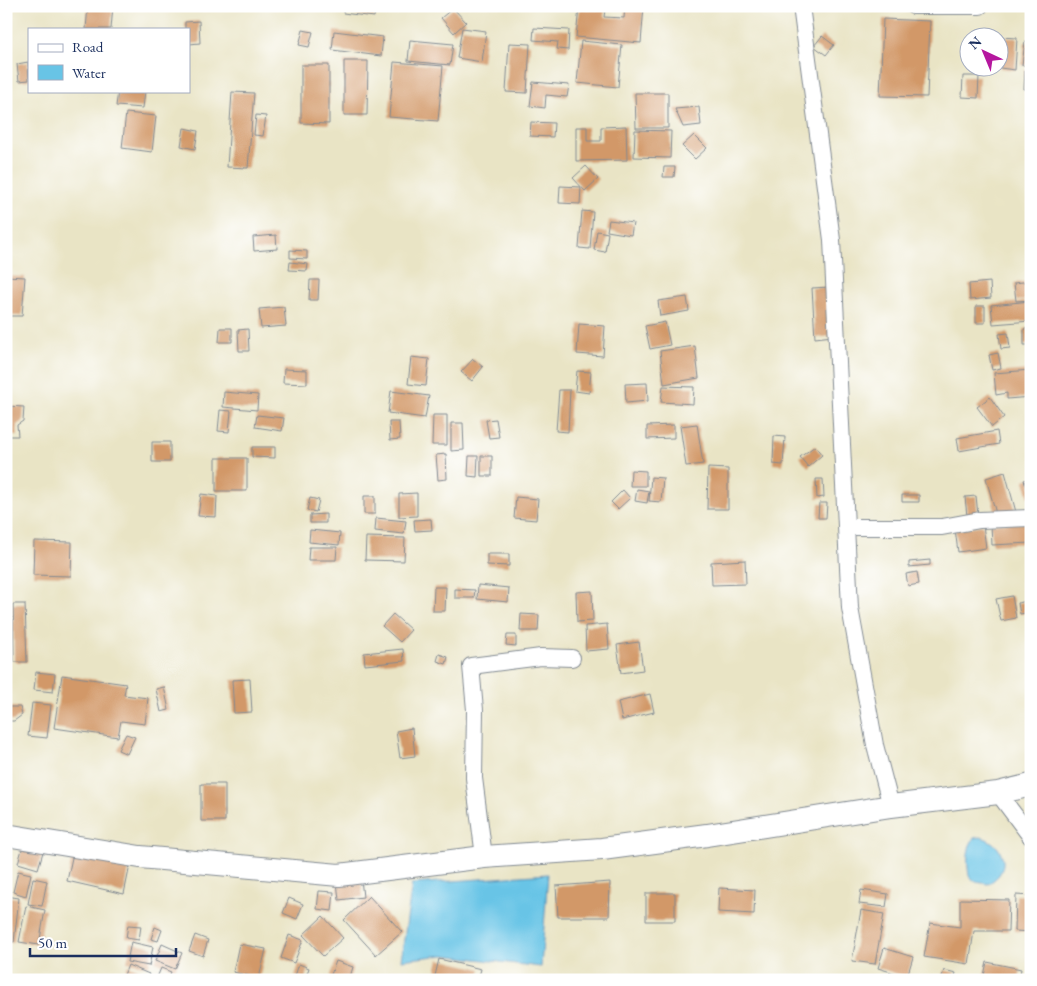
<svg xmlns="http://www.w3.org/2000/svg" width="1037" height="986" font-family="'EB Garamond',serif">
<rect width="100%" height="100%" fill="#fff"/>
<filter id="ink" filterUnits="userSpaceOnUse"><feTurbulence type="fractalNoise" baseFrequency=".02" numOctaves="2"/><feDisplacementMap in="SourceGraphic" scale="10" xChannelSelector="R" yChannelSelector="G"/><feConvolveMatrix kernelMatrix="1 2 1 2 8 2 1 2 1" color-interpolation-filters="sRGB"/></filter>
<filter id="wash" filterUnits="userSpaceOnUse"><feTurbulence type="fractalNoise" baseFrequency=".0096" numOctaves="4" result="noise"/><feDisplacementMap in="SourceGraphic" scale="20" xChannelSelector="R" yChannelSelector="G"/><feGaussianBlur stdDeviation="1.12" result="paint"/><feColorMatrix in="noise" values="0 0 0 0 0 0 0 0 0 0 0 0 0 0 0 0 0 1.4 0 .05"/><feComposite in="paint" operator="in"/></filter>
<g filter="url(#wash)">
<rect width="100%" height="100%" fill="#e9e4c5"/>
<!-- water -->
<path fill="#68c4e6" stroke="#427aa2" d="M980,837C997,840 1011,860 998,876C995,879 991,882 988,884L976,882L969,876C967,862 966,850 974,838Z
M548,874L541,967L444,955L401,960L412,884Z"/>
<g id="blocks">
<!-- building -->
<path fill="#d29868" d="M88,6H113L111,29H86Z
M344,6H376L374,17L343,13Z
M625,6H644L641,43L576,37L579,8L605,10L604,17L624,18Z
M453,8L466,22L454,33L441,18Z
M883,19L930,21L927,97L880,96Z
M199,21L200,43L189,44V29H185V22Z
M462,28L486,31L482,62L457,58Z
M534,28L569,30L568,50L557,49L558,42L533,40Z
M303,30L313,32L309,47L299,45Z
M334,31L383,37L381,56L332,50Z
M822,36L834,45L826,55L814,46Z
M1000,37L1017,38L1015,70L1000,68Z
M410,40L453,44L450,65L408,61Z
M581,41L622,45L618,87L577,83Z
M1025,42L1031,43V66L1022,65Z
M509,43L530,44L527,93L506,92Z
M344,61H368L367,115H344Z
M28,62L29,80L19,81L17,64Z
M394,62L443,66L438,121L389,117Z
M301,65H329V124L301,123Z
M6,68H10V76H6Z
M1025,70H1031V89H1024Z
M963,76H979L978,98L962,97Z
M533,82L569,85L567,97L546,95L545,108L530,106Z
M118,91H145L143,108L116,106Z
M232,92L254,93L248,168L227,167Z
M635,93H668V128H636Z
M699,107L701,125L683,127L675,109Z
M126,113L156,116L152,152L122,148Z
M256,115L266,116L263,136L254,135Z
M531,122L554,123L553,137L530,136Z
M626,126L627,160L576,161V127H587V141H601V127Z
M184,128L198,131L195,149L181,146Z
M635,130L671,131L670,158L634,157Z
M694,135L707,148L695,159L682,146Z
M586,166L598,179L585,191L573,178Z
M664,167H675L674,177H663Z
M560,186L581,187L580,204L559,203Z
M582,211L593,212L590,249L579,248Z
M609,220L633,223L631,235L607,231Z
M597,231L608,233L605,252L594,250Z
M276,235L277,249L254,251L253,237Z
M290,250L307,251V259L290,258Z
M290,262L308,264L307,271L289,270Z
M6,276L25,277L22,316H6Z
M310,280H319L318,300H309Z
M1031,281V300L1016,301L1014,283Z
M990,282L991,298L970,300L969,284Z
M830,287L833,336L815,338L812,288Z
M687,297L689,311L660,316L658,301Z
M1031,301V321L993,324L991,305Z
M976,306H985V323H976Z
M284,307L286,326L261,328L259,309Z
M665,322L670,345L650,349L645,326Z
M579,324L605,326L603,356L577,354Z
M220,328H232V342H219Z
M1031,328V345H1024V329Z
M248,329L249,351H239L238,330Z
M1008,333L1010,348L1001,349L999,334Z
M695,346L699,378L664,384L660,351Z
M998,353L1001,368L992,370L989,355Z
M411,357L429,359L426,386L408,384Z
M473,359L483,367L472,381L461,372Z
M284,369L307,370V384L283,383Z
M1031,370V397L1007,399V393L996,395L994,373Z
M577,371L591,372L589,393L575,391Z
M6,382H9L8,401H6Z
M647,383L648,401L626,403L625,384Z
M663,386L694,387L693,404L661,402Z
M559,390H570L568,432L556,431Z
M391,391L429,396L425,418L388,413Z
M224,392L258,395L257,410L223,407Z
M990,397L1004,417L992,427L977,407Z
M6,406L24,407L23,421L17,425L18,436H6Z
M220,410L231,411L229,432L218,431Z
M257,415L284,418L282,431L255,427Z
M433,415H447V445H432Z
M496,419L499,437L489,438L486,420Z
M389,422H399L400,439L390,440Z
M451,423H463L464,450L451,451Z
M697,424L703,464L686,466L680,426Z
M674,425V438L647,439V426Z
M997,431L999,444L959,451L957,438Z
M774,436L785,437L783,465L773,464Z
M152,442H170V462H152Z
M815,446L822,455L808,467L800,457Z
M252,447H275V458L252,457Z
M446,454L447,479L438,480L436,455Z
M469,456H478L477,477L468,476Z
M481,456H492V476H481Z
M216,458H247V491H216Z
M6,460L9,461L8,479H6Z
M708,468L728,469V509H707Z
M631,470L646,471V486H630Z
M1005,472L1016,512L997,517L986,478Z
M651,477L663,478L661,502L649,501Z
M1031,478V501H1030L1024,480Z
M816,479H823L824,497L817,498Z
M637,489L649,491L647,503L635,501Z
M623,490L630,498L618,509L611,502Z
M417,493V516L399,517V494Z
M201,494L217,496L216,517L198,516Z
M902,495H919V502H902Z
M364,496H375V514H364Z
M976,496L978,515L967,516L965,497Z
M516,497L538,499L536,520L514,518Z
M310,498L319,500L316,512L307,510Z
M819,503H827L826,518H818Z
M326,514V523H310V515Z
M376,518L406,521L404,534L375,531Z
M431,519L432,530L415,531L414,520Z
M1031,522V543L992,545L991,524Z
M983,525L986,548L958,552L955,529Z
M310,530L340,533L339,545L309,542Z
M366,537L405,538L404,561L365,560Z
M34,541L72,542L71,576L33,575Z
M309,547H337L336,560H308Z
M487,554H509V566L487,565Z
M745,560L746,584L712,585L711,562Z
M930,560V565L909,567V562Z
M917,572L919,584L908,586L906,574Z
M478,585L509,588L508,602L477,599Z
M434,587H446L445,611H433Z
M455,589L475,590L474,598H455Z
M592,591L593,621L577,622L576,592Z
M1012,596L1016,618L1001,621L996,599Z
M1031,600V612L1020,614L1018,603Z
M13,604H25L27,662H14Z
M393,614L411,630L400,642L382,626Z
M521,614L539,615L538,631H520Z
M607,624L609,649L586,651L585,626Z
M507,635H516V646L506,645Z
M639,642L643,670L621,673L617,645Z
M403,649L404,661L365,665L364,653Z
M439,654L448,657L446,664L437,661Z
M36,672L55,674L53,692L34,690Z
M62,675L126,684L124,695L148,698L145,724L121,721L118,737L54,728Z
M250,679L252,712L234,713L232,680Z
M164,687L169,710L161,712L156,689Z
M650,694L654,712L622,720L618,702Z
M32,703L51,705L47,738L28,736Z
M6,707H20L22,715L14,721H6Z
M412,728L415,756L400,758L396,731Z
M126,734L135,737L127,754L118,750Z
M201,784H225V821H201Z
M23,846L43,852L38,869L18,863Z
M73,853L130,865L124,894L67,881Z
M18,871L31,874L26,896L13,892Z
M33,878L47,881L42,906L28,904Z
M361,879L363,897L339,900L337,882Z
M610,882L609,917H558L556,886Z
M719,888L755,890L754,914L718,912Z
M861,890L888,894L886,907L859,904Z
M319,891L334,892L332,911L317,909Z
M646,893H675V921H646Z
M1016,895L1031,896V932L1015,931Z
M6,896L19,898L14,942L6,941Z
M369,896L402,932L376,955L344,920Z
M289,898L303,904L297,919L283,913Z
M960,899L1009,900L1008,931H974L969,964L924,957L930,923L960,927Z
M26,906L45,910L39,945L19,942Z
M861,910L884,914L875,964L852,961Z
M323,916L343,938L323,956L303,935Z
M128,925L141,926L139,940L126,938Z
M155,927L162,930L158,941L151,939Z
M195,935L208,940L203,956L189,951Z
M289,935L303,940L294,963L281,958Z
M131,942L153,947L149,966L127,962Z
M162,944L182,953L175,969L155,961Z
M239,944L266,949L259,978L233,972Z
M884,948L913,957L907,977L878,968Z
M439,959L481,969L478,980H434Z
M336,961L353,967L349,980H329Z
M987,962L1021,969L1019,980H983Z
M299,964L309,968L305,979L295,976Z
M128,965L149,974L147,980H122Z
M161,968L171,972L168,980H156Z
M944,970L956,973L954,980H941Z"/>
</g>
</g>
<g filter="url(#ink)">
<use href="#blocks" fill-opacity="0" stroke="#828a92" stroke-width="1"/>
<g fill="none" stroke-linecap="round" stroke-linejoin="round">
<defs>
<path id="minor" d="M801,6L832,240L850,608L875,745L891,806
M913,6H980
M846,527H942L980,520L1031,518
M998,793L1031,837
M484,857L474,778L475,710L471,666L541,657L572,658"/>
<path id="secondary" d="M6,835L140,857L339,875L484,857L602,849L707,835L891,806L998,793L1031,785"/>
</defs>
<!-- minor casing -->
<use href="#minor" stroke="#828a92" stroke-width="18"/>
<!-- secondary casing -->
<use href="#secondary" stroke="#828a92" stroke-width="24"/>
<!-- minor -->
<use href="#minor" stroke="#fff" stroke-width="16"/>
<!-- secondary -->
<use href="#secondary" stroke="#fff" stroke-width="22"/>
</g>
</g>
<!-- margin -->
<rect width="1037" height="986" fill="none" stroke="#fff" stroke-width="25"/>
<!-- legend -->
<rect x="28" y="28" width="162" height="65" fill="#ffffff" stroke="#a4acbf"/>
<rect x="38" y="44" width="25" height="8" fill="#ffffff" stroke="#a4acbf"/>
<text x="72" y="52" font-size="15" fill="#1b2f5e">Road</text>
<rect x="38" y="65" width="25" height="15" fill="#68c4e6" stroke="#a4acbf"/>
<text x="72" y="78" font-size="15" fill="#1b2f5e">Water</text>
<!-- north arrow -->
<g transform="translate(984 52) rotate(316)"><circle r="24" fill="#ffffff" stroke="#a4acbf"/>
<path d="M0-4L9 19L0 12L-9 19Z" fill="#b5179e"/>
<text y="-8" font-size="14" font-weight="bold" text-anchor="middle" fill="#1b2f5e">N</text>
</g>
<!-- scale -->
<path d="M30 948v8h146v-8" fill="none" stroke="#1b2f5e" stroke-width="2.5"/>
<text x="38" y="948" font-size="15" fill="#1b2f5e" stroke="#ffffff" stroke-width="4" paint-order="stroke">50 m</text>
</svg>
